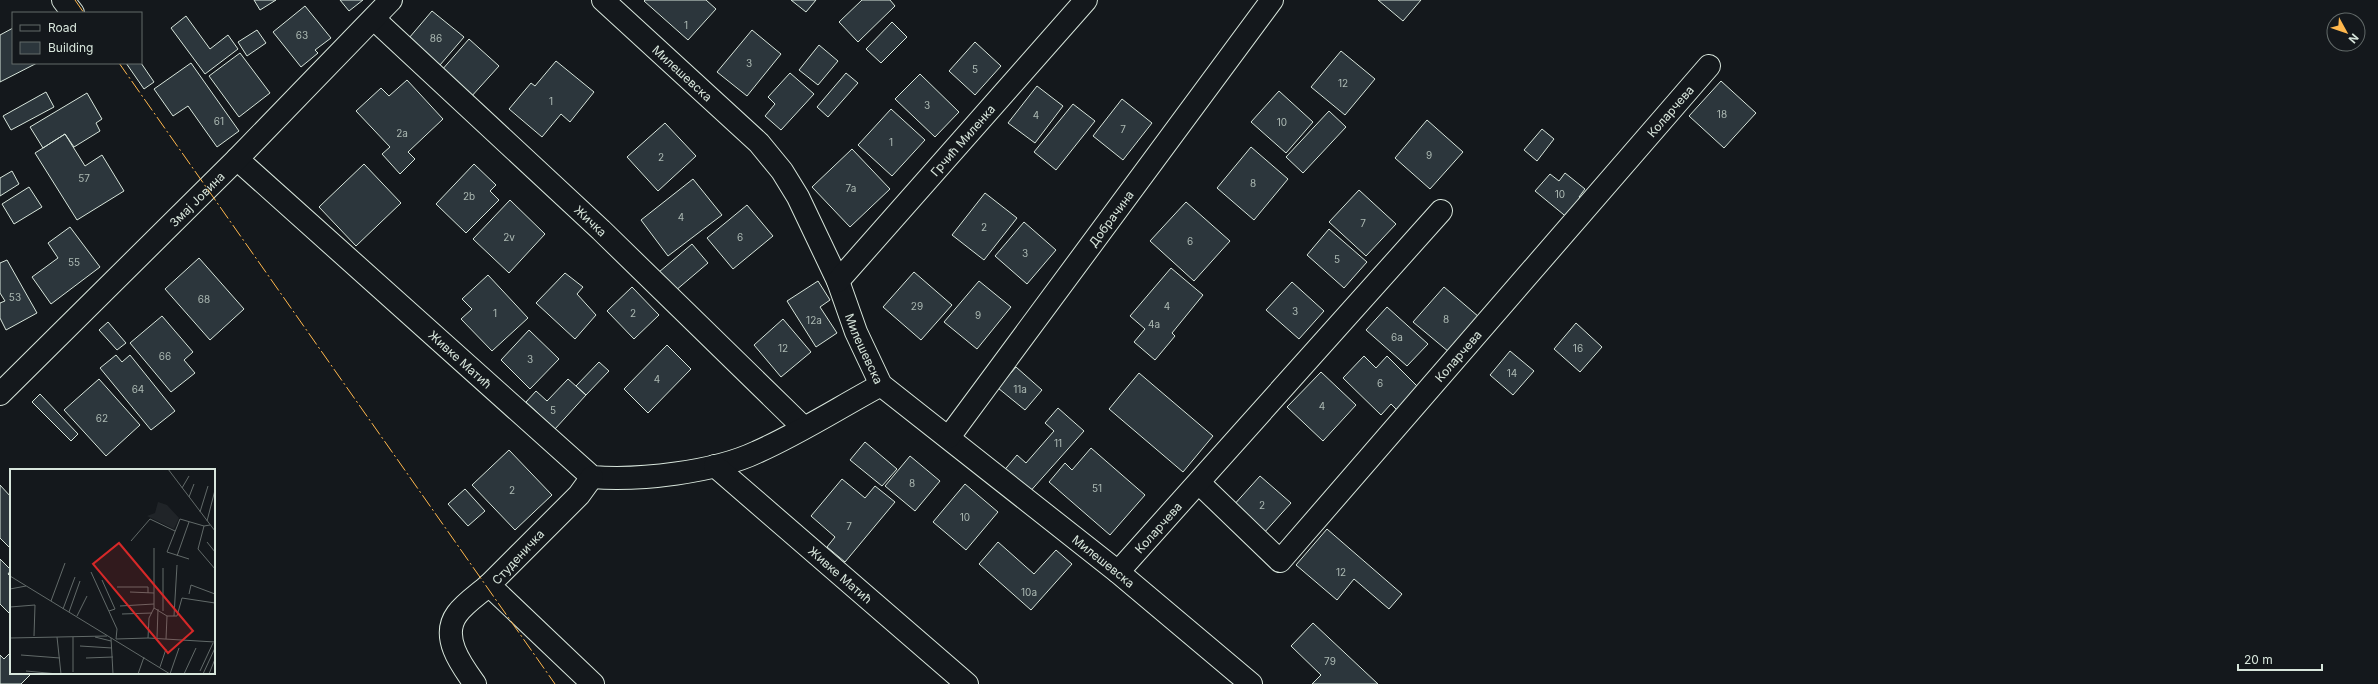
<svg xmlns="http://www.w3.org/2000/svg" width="2378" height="684" font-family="Inter,sans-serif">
<rect width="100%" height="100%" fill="#14181c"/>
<!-- building -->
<path fill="#2c363c" stroke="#d8e6dc" d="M254,0H276L260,10Z
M340,0H363L349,11Z
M645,0H706L716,9L688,40L644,1Z
M791,0H816L806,12Z
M862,0H890L895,6L858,42L839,22Z
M1378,0H1421L1403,21Z
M305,6L331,38L315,50L318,53L301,67L273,32Z
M432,11L464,37L440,65L409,38Z
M186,16L210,49L228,35L238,49L205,74L171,28Z
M892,22L907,37L881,63L866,49Z
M13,28V63H37L0,82V35Z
M257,30L266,43L247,56L238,42Z
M752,30L781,54L747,96L717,72Z
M469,39L499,66L470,98L441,71Z
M975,42L1001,66L975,95L949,71Z
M819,45L838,61L818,85L799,70Z
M1341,51L1375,79L1345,115L1311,87Z
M240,53L270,93L239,117L209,76Z
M556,61L594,92L570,122L561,114L542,137L509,109L531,83L535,86Z
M126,63H141L154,82L144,89Z
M191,63L239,131L217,147L188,106L173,116L154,89Z
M790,73L814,94L781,130L765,116L775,104L768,97Z
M846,73L858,83L828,117L817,107Z
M920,74L959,112L935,137L895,99Z
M407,80L443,119L408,152L415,159L400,174L382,154L390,147L356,111L381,88L389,96Z
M1721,81L1756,113L1724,148L1689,116Z
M1037,86L1063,106L1035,143L1008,123Z
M1279,91L1313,122L1286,153L1251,122Z
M46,92L54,107L11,130L3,116Z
M87,93L102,119L96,123L100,131L74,147L65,134L43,148L30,127Z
M1122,99L1152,123L1123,160L1093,136Z
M1073,104L1095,121L1056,170L1034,152Z
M891,109L925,140L892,176L858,145Z
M1329,111L1346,127L1303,173L1286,157Z
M1427,120L1463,152L1430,189L1395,158Z
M665,123L696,156L658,191L627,157Z
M1542,129L1554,139L1537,161L1524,150Z
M65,134L85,166L102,155L124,191L77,220L35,153Z
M1251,147L1288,179L1254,220L1217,188Z
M852,149L890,189L850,227L812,187Z
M364,164L401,203L356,246L319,207Z
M474,164L496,185L490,191L499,200L466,233L436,204Z
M12,171L19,184L0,196V178Z
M1565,173L1585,189L1579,197L1584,201L1569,219L1535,191L1550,174L1559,181Z
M693,179L722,215L668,256L641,220Z
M29,187L42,207L14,224L2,204Z
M1359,190L1396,224L1366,256L1329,222Z
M985,193L1017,218L984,260L952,235Z
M510,200L545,234L509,273L473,239Z
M1186,202L1230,241L1194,281L1150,241Z
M747,205L773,236L733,269L707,238Z
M1024,222L1056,250L1027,284L995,256Z
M70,227L100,267L51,304L32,277L58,258L48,243Z
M1329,229L1367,262L1344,288L1307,255Z
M692,244L708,263L675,291L659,272Z
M199,258L244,309L210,340L165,289Z
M7,260L37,313L6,330L0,318V303L5,301L0,293V263Z
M1171,268L1203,295L1172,333L1175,336L1155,360L1134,342L1145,329L1130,316Z
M914,272L952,305L921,340L883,307Z
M565,273L583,287L577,294L596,315L575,339L536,303Z
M488,275L528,318L492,351L461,319L472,309L462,299Z
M818,281L830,300L820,307L837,333L816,347L787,301Z
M979,281L1011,307L977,349L944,322Z
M1292,282L1324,311L1299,339L1266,310Z
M632,287L659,315L634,339L607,311Z
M1444,287L1479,317L1449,352L1413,322Z
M1387,307L1428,344L1407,366L1366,330Z
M162,316L193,352L184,360L195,373L171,392L130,343Z
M783,319L811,352L781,377L754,345Z
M108,322L126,343L117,350L99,330Z
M1576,323L1602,347L1580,372L1554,349Z
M529,330L559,359L530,389L501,360Z
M667,345L691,369L648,413L624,389Z
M1510,351L1534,371L1513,395L1490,375Z
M116,355L122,362L130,355L175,411L151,430L100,368Z
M1364,356L1376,368L1387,356L1418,387L1397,410L1391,404L1381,415L1343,378Z
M599,362L609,371L586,395L576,386Z
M1016,367L1042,390L1025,410L998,388Z
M1321,372L1356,405L1323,441L1287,407Z
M1139,373L1213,436L1183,472L1109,409Z
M99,379L140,425L106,456L64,410Z
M568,379L586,395L555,429L526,402L536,391L547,401Z
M40,394L78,434L71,441L32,402Z
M1058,408L1084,431L1027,495L1002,473L1017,455L1026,463L1054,431L1045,423Z
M865,442L897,469L882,486L850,460Z
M1091,448L1145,495L1110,535L1049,482L1065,463L1072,470Z
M509,450L552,495L515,530L472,485Z
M910,456L940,481L915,511L885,486Z
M1260,476L1291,503L1263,534L1232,507Z
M842,479L865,498L875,486L895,502L845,562L827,547L835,537L811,516Z
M965,484L998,512L966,550L933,522Z
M0,485L11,497V544L9,547L0,538Z
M465,489L485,511L468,526L448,504Z
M1327,529L1402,594L1389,609L1354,579L1337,600L1296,565Z
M998,542L1034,574L1056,550L1072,564L1031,610L979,564Z
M0,559L11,570L8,574L11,577L10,614L0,604Z
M1313,623L1378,684H1312L1321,675L1291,646Z
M11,652V673H32L21,684H0V655L4,659Z"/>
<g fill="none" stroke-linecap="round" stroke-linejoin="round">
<defs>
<g id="minor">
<path d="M63,0L73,13"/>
<path id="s1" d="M603,0L759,143L782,171L798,197L838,281L856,332L881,385L1118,572L1251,684"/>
<path id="s2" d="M374,19L601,230L803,427"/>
<path id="s3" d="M237,159L592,477C639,481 715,472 757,452C800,433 840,407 881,385"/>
<path id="s4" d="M838,281L1086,0"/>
<path id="s5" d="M0,394L237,159L391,0"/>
<path id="s6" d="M949,437L1272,0"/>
<path id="s7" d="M715,466L967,684"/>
<path d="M592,477L579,495L489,585L593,684"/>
<path id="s8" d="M1199,483L1280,561L1709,66"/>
<path id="s9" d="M1118,572L1441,211"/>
<path d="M475,684C462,666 440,637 457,614C465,603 479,594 489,585"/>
</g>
</defs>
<!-- minor casing -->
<use href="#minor" stroke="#d8e6dc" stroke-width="24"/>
<!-- minor -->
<use href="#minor" stroke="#14181c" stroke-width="22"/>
<!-- power -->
<path stroke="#ffb74d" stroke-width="1" stroke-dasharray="14 3 2 3" stroke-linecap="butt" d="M75,0L84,13
M119,63L555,684"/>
</g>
<g text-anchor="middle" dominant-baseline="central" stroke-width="3" stroke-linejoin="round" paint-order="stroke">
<!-- number labels -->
<g font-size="10" fill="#adbab4">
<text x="686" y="25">1</text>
<text x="302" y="35">63</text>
<text x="436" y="38">86</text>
<text x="749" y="63">3</text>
<text x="975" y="69">5</text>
<text x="1343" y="83">12</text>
<text x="551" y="101">1</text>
<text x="927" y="105">3</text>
<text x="1722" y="114">18</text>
<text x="1036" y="115">4</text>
<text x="219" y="121">61</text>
<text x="1282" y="122">10</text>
<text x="1123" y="129">7</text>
<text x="402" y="133">2a</text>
<text x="891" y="142">1</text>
<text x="1429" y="155">9</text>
<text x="661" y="157">2</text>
<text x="84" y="178">57</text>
<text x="1253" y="183">8</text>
<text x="851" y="188">7a</text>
<text x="1560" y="194">10</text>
<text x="469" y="196">2b</text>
<text x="681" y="217">4</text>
<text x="1363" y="223">7</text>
<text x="984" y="227">2</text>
<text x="509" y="237">2v</text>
<text x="740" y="237">6</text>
<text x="1190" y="241">6</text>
<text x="1025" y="253">3</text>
<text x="1337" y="259">5</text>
<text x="74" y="262">55</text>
<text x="15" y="297">53</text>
<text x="204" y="299">68</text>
<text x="917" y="306">29</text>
<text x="1167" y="306">4</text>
<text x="1295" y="311">3</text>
<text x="495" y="313">1</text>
<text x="633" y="313">2</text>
<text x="978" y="315">9</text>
<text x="1446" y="319">8</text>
<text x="814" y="320">12a</text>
<text x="1154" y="324">4a</text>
<text x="1397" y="337">6a</text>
<text x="783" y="348">12</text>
<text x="1578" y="348">16</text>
<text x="165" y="356">66</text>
<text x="530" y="359">3</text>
<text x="1512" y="373">14</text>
<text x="657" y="379">4</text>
<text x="1380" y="383">6</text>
<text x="138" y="389">64</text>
<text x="1020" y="389">11a</text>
<text x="1322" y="406">4</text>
<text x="553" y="410">5</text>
<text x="102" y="418">62</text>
<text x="1058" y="443">11</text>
<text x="912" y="483">8</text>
<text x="1097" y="488">51</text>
<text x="512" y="490">2</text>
<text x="1262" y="505">2</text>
<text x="965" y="517">10</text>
<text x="849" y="526">7</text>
<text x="1341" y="572">12</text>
<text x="1029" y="592">10a</text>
<text x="1330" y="661">79</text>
</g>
<!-- street labels -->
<g font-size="12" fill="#d8e6dc" stroke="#14181c">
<text stroke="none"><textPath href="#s1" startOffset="108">Милешевска</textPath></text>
<text stroke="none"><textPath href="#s8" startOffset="708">Коларчева</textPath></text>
<text stroke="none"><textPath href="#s4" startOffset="188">Грчић Миленка</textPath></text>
<text stroke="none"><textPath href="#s5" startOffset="277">Змај Јовина</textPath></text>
<text stroke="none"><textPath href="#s6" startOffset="272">Добрачина</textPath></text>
<text stroke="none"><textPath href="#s2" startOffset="296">Жичка</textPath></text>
<text stroke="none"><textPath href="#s1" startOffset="444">Милешевска</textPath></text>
<text stroke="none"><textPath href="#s8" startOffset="384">Коларчева</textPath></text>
<text stroke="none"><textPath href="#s3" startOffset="300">Живке Матић</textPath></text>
<text stroke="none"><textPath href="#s9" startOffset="60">Коларчева</textPath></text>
<text transform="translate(518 557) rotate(-47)">Студеничка</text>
<text stroke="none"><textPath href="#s1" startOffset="768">Милешевска</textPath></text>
<text stroke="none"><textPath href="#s7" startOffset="166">Живке Матић</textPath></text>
</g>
</g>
<!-- overview -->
<g transform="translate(10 469)">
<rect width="205" height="205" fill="#14181c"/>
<path d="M148,33L157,36L169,49L164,60L137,47L145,44Z" fill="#202428"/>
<path fill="none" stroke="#626a69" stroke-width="1" d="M158,0L205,62M172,19L179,7M179,28L184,15M190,43L198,17M197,52L205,21M194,57L188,80L205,100M121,72L140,50L165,62M197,73L205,83M167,87L179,53M179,90L157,83L170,50L194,57L200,56M81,103L107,160L106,170L138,169L205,173M0,107L160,205L169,179M92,111L105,140L99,142M107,118H138V124M0,120L16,117M120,123L144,124M179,125L181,116L205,125M41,132L55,94M110,137L144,135M0,138L25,136L24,167M144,139L157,147L156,170M53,140L65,108M153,142V99M59,143L70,112M112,145L142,144M67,147L77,127M157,147H164L167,96M164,147H167L172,129L205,134M47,168L51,205M85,168L101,172M0,169L97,167M101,169L103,205M138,169L139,149L144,139V79M147,169L148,140M70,177L102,179M11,186L50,189M76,189L103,188M150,198L156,180M16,202L48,205M190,202L203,174M63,203V168M128,205L134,188M174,205L186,179M193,205L205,179M199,205L205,190"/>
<path fill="#d62828" fill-opacity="0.15" stroke="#d62828" stroke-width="2" d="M109,74L183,162L158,184L83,95Z"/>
<rect width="205" height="205" fill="none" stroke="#d8e6dc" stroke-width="2"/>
</g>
<!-- legend -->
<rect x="12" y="12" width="130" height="52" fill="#14181c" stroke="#626a69"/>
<rect x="20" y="25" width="20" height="6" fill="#14181c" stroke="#626a69"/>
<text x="48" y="32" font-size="12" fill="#d8e6dc">Road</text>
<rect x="20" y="42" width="20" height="12" fill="#2c363c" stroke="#626a69"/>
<text x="48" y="52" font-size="12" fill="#d8e6dc">Building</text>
<!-- north arrow -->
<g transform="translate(2346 32) rotate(130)"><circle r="19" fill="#14181c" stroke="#626a69"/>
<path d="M0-3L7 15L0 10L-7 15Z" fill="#ffb74d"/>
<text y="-6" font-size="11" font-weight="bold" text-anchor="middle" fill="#d8e6dc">N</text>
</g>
<!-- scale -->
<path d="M2238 664v6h84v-6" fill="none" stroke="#d8e6dc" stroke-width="2"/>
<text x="2244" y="664" font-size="12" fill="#d8e6dc" stroke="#14181c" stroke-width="3" paint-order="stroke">20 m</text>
</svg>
